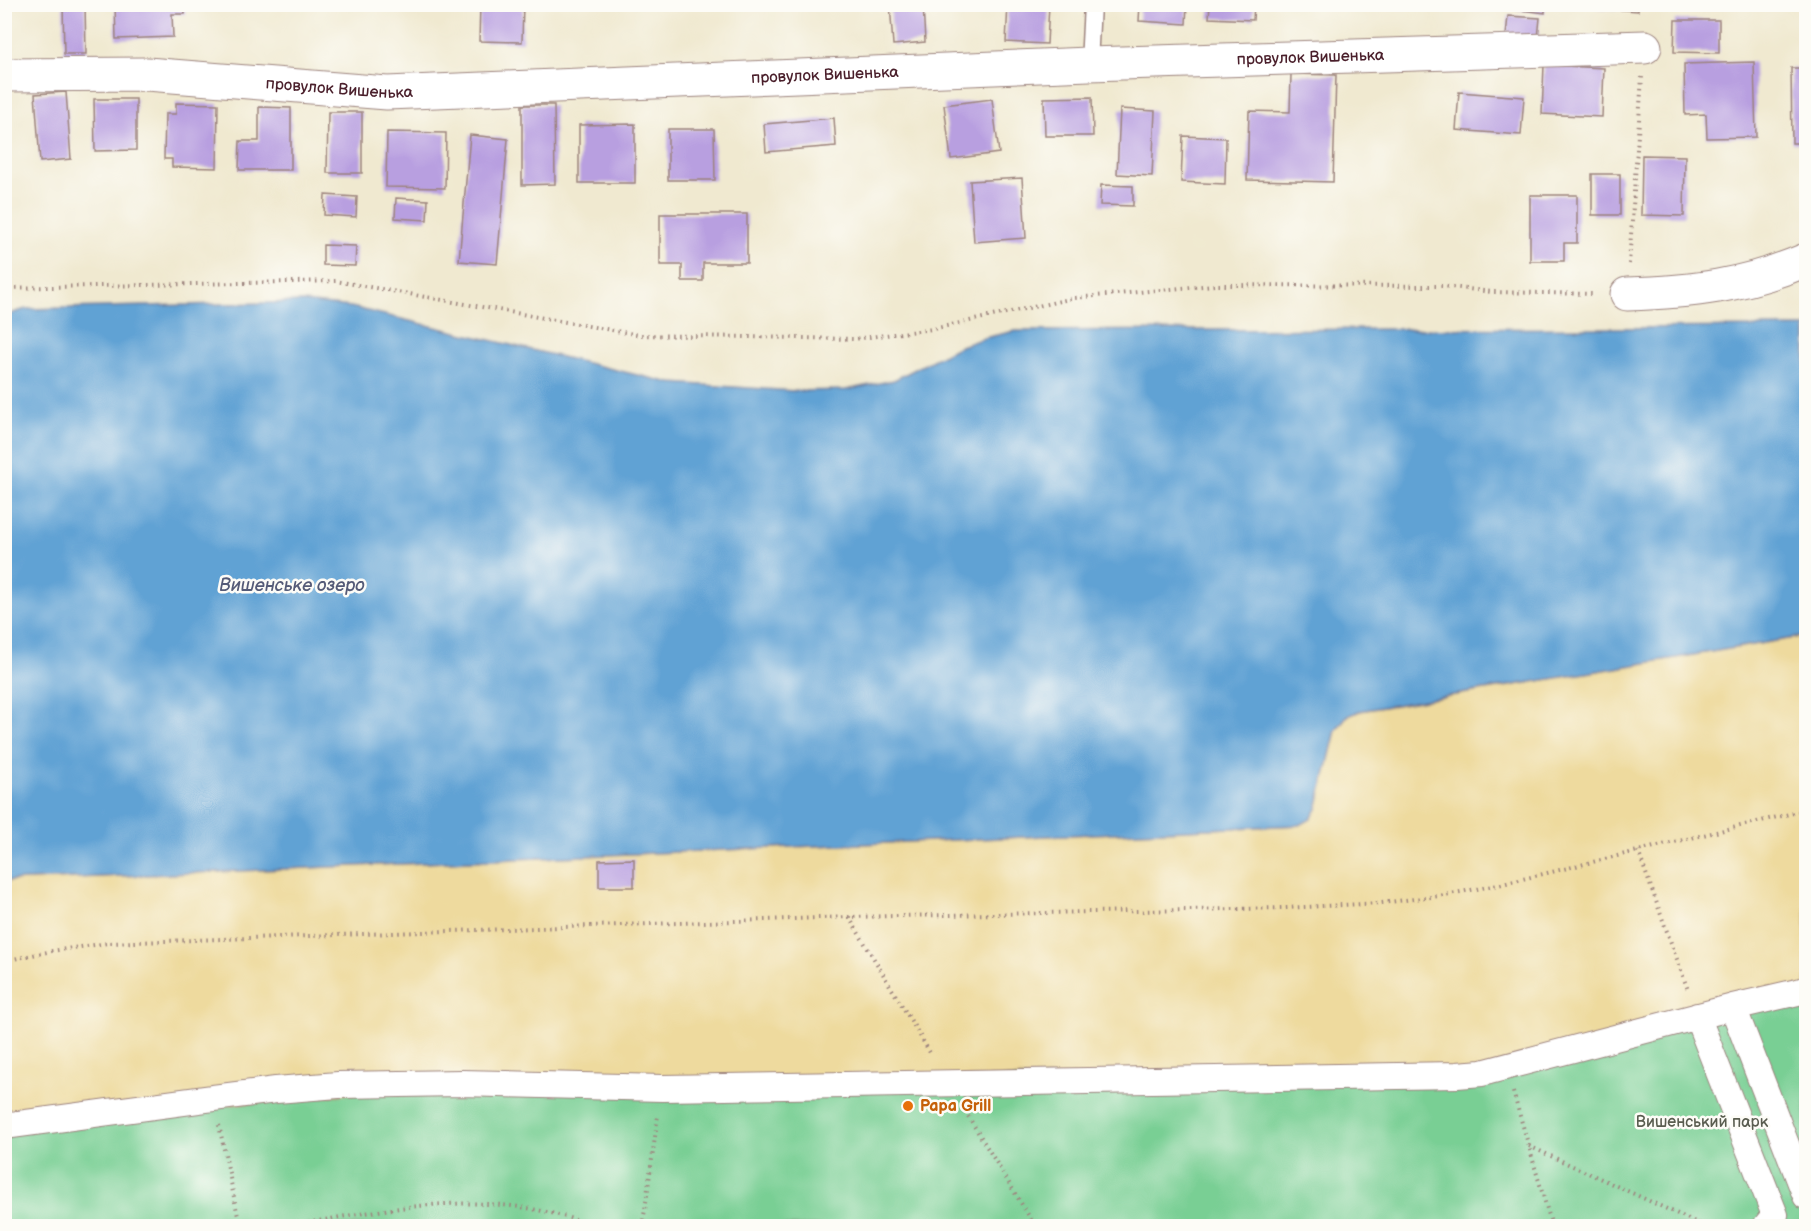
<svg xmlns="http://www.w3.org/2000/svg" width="1811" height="1231" font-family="'Balsamiq Sans',sans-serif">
<rect width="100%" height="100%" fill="#fdfcf7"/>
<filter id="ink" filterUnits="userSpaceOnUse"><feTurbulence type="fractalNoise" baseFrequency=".0167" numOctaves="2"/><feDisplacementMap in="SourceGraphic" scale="12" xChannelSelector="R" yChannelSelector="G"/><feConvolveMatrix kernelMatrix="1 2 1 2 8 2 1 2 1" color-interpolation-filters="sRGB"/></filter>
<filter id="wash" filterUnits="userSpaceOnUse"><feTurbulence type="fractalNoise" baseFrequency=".008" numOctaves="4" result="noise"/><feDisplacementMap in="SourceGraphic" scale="24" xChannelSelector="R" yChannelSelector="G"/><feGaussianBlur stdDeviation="1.35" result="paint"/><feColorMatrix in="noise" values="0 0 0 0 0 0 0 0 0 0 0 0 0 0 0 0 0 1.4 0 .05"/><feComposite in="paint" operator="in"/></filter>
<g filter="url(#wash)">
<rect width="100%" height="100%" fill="#f0e9d0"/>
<!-- green -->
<path fill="#79cf94" stroke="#627760" stroke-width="1.5" d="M1806,990V1226H5L4,1126L213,1098Z"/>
<!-- sand -->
<path fill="#eeda9e" stroke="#9c7c64" stroke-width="1.5" d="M1806,636V990L1482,1073L462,1083L5,1126L4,881L1300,825L1317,809L1336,730L1346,717L1360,711Z"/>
<!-- water -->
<path fill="#61a2d4" stroke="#566080" stroke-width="1.5" d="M303,302L351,307L671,383L795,391L846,390L894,380L958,347L984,338L1015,331L1806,327V636L1359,711L1346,717L1336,730L1317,809L1311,819L1300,825L5,881V317L13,313L26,309Z"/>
<g id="blocks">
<!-- building -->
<path fill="#b89fe0" d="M63,4H85L86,54H64Z
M115,4H185V14H172L173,37L116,39Z
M480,4H523L522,42L479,41Z
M890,4H923L925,42L893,45Z
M1008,4H1049L1047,44L1006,42Z
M1140,4H1187L1186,24L1139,21Z
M1210,4H1254L1253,20L1209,18Z
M1505,4H1545V13L1504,8Z
M1597,4H1639L1638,11L1597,8Z
M1508,16L1540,18L1538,38L1506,36Z
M1675,20H1719V53L1674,52Z
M1754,62L1756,137L1707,138L1706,114L1685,115L1684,64Z
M1544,65L1604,68L1602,117L1542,114Z
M1791,68H1806V143H1792Z
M1291,74L1336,75L1333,182L1247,180L1249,111L1290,112Z
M66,92L71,159L40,162L35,94Z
M1459,92L1524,97L1521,135L1456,130Z
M1092,97L1093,136H1045L1044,98Z
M94,99H136V150L95,151Z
M992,99L999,153L951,159L944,105Z
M176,103L218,104L217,168L172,167V159H164L165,114H176Z
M522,105H554L555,184L522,185Z
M259,107L291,108V170H239L240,141H259Z
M1120,109L1155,111L1152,176L1117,174Z
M328,112H362V173H327Z
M834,118L836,146L766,152L764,124Z
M635,124V183H579V125Z
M668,129H714L715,180H668Z
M387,132L446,133L445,188L386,187Z
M470,135L508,139L497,264L459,261Z
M1183,136L1226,138L1225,184L1181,182Z
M1642,155L1685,156L1684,216L1641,215Z
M1592,174H1620V215H1592Z
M1022,178L1026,238L974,242L970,181Z
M1101,185L1133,186V206L1100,205Z
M325,195L357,197L356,217L324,215Z
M1530,195H1577V243H1564V261H1530Z
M396,198L428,200L427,220L395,218Z
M660,214H747V263H703V281H682V265H660Z
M323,245L356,246L355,266L323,265Z
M634,859V887H599V860Z"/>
</g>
</g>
<g filter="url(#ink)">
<use href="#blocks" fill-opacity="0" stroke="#9d847e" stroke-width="1.5"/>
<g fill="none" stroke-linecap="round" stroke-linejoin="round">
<defs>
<path id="service" d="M1089,64L1092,4"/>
<path id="pedestrian" d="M1733,1007L1806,1196
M1697,1016L1775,1215L1766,1226
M4,1126L213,1098L276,1090L338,1085L462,1083L662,1088L1457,1075L1482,1073L1733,1007L1806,990"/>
<g id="minor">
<path id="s1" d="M4,75L147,74L387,93L1089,64L1645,47"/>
<path d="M1627,294C1693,292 1744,286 1806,260"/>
</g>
</defs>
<!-- service casing -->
<use href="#service" stroke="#9d847e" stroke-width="19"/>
<!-- pedestrian casing -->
<use href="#pedestrian" stroke="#9d847e" stroke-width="28"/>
<!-- minor casing -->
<use href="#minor" stroke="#9d847e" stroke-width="35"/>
<!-- path -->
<path stroke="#9d847e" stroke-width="4" stroke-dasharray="1.5 4.5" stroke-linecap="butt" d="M1629,264L1642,77
M4,288L336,281L639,335L854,339L933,329L1074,298L1214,285L1443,286L1492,292L1596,294
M1638,851L1688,990
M849,917L932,1056
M4,961L52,951L108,943L849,917L1285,908L1381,903L1439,896L1498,885L1806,810
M1513,1092L1552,1226
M965,1111L1035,1226
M219,1125L240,1226
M1529,1146L1704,1226
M290,1226C393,1208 490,1186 592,1226
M642,1226L645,1210L658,1115"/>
<!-- service -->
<use href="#service" stroke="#fff" stroke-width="16"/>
<!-- pedestrian -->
<use href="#pedestrian" stroke="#fff" stroke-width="26"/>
<!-- minor -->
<use href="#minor" stroke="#fff" stroke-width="33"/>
</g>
</g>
<!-- markers -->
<circle fill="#e8710a" stroke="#fdfcf7" stroke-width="2" cx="908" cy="1106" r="6"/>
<g text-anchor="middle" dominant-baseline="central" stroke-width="5" stroke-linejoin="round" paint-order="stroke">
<!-- street labels -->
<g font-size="16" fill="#4a1f2b" stroke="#fdfcf7">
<text stroke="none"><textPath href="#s1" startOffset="1308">провулок Вишенька</textPath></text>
<text stroke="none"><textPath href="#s1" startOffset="822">провулок Вишенька</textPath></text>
<text stroke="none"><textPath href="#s1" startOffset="336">провулок Вишенька</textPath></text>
</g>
<!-- food labels -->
<g font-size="16" font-weight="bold" fill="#c56008" stroke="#fdfcf7" text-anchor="start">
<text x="920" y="1106">Papa Grill</text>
</g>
<!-- park labels -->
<g font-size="16" fill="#5a5d50" stroke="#fdfcf7">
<text x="1702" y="1122">Вишенський парк</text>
</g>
<!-- water labels -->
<g font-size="18" font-style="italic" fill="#545a77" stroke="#fdfcf7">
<text x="292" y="585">Вишенське озеро</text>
</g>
</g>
<!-- margin -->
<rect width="1811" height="1231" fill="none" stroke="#fdfcf7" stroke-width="24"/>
</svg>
